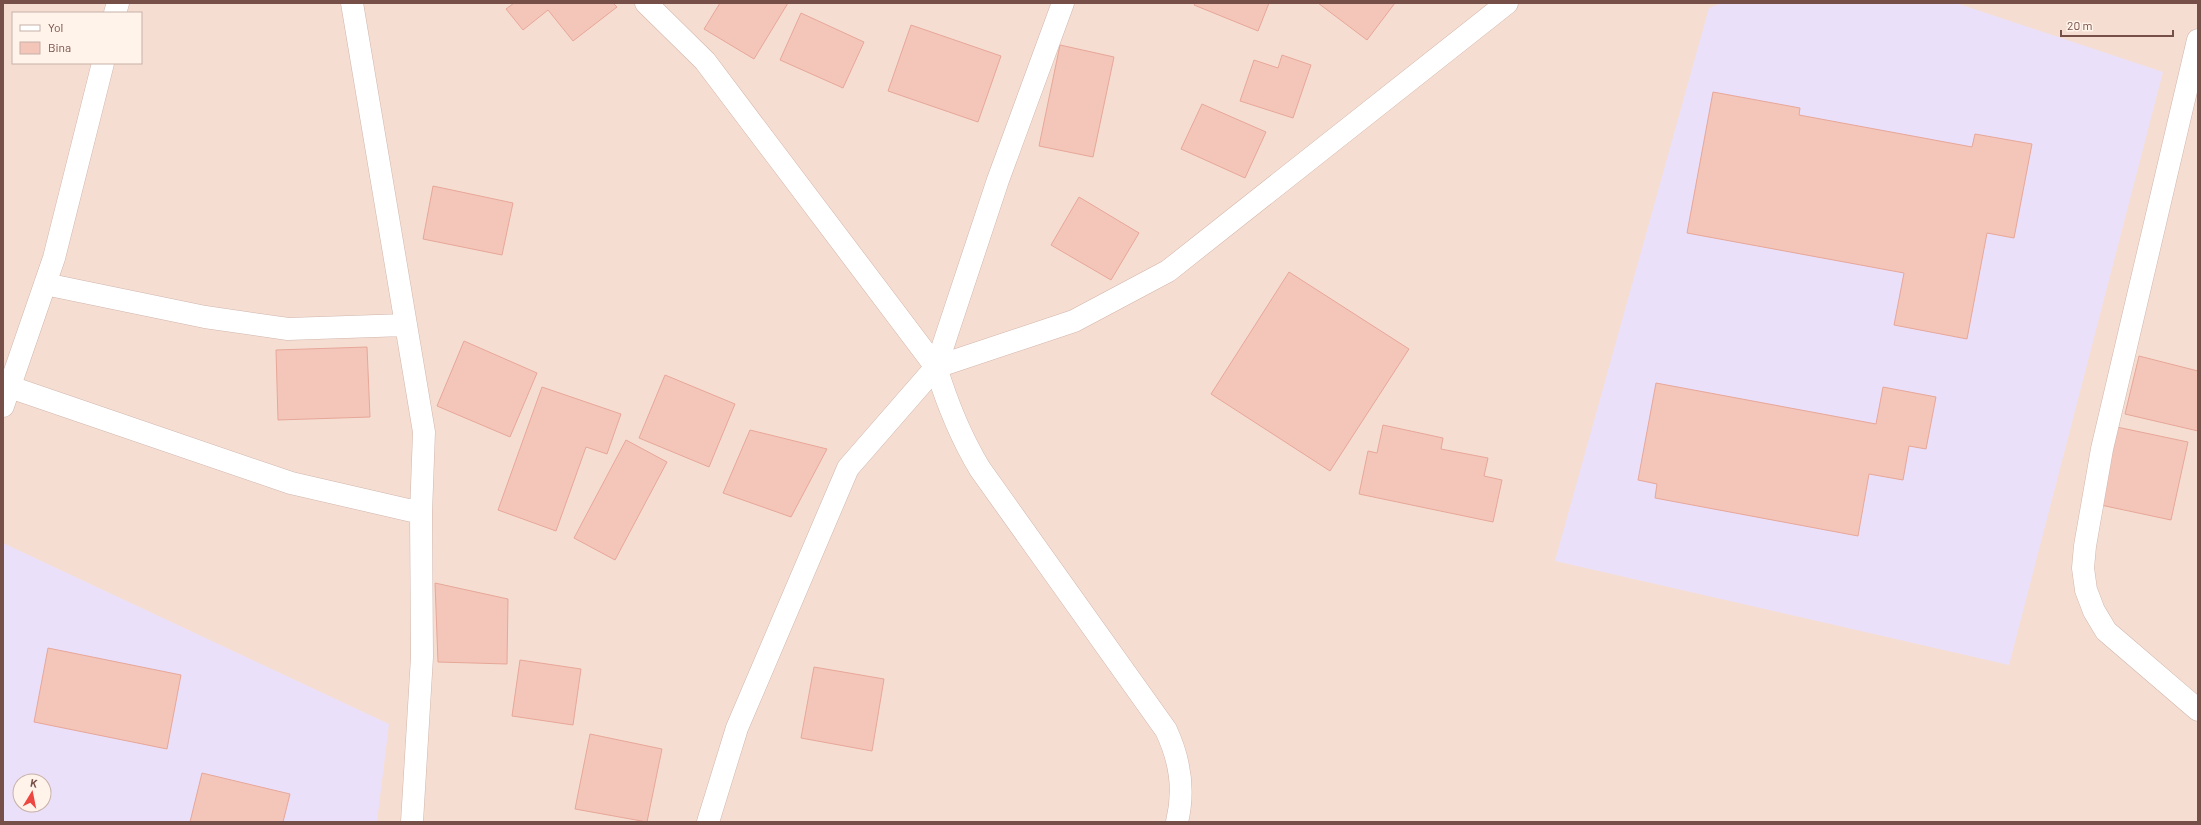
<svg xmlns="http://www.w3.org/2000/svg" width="2201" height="825" font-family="Barlow,sans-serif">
<rect width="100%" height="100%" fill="#fdeee3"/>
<!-- residential -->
<path fill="#f5ded1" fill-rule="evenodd" d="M3,3H2198V822H3ZM13,13H141V63H13ZM20,781H44V805H20Z"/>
<!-- education -->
<path fill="#ebe0f9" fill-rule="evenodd" d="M1722,3H1956L2163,72L2009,665L1555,561L1709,8Z
M3,543L389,724L377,822H3ZM20,781H44V805H20Z"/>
<!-- building -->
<path fill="#f4c5b9" stroke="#e7a799" d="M514,3H613L617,7L573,41L548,10L523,30L506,9Z
M720,3H788L754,59L704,29Z
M1195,3H1269L1258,31L1194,5Z
M1318,3H1395L1367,40Z
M801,13L864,42L843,88L780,60Z
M911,25L1001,56L978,122L888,91Z
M1060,45L1114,57L1093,157L1039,146Z
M1282,55L1311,65L1293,118L1240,101L1254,60L1278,68Z
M1713,92L1800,108L1799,115L1972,147L1975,134L2032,144L2014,238L1987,233L1967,339L1894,325L1904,273L1687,233Z
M1202,104L1266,132L1245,178L1181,149Z
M433,186L513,203L502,255L423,239Z
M1079,197L1139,233L1111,280L1051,245Z
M1289,272L1409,349L1330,471L1211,394Z
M464,341L537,373L510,437L437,406Z
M367,347L370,417L278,420L276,350Z
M2139,356L2198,371V431L2125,414Z
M665,375L735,404L709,467L639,438Z
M1656,383L1876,424L1883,387L1936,397L1926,449L1909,446L1903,480L1869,474L1858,536L1655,498L1657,484L1638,480Z
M542,387L621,414L607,454L586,447L556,531L498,510Z
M1383,425L1443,438L1441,449L1488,458L1484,476L1502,480L1493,522L1359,494L1368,451L1377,453Z
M2112,426L2188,442L2171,520L2096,504Z
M750,430L827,449L791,517L723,493Z
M626,440L667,462L615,560L574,538Z
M435,583L508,599L507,664L438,662Z
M48,648L181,675L167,749L34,722Z
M520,660L581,669L573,725L512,716Z
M814,667L884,679L872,751L801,738Z
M590,734L662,749L647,822L575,809Z
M202,773L290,794L283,822H190Z"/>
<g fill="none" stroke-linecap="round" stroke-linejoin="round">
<defs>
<path id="lane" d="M936,367C947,403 960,436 980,469L1166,730C1180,760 1185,789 1177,822"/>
<path id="street" d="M352,3L424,432L421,513L422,657L412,822
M115,13L118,3
M2198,40L2102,449L2085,546L2083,568L2086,590L2094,611L2106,631L2198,710
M45,284L205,317L288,329L405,325
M10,387L291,483L421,513
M3,406L54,258L103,63
M708,822L737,728L848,468L936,367L998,180L1063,3"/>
<path id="secondary" d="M646,3L705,61L936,367L1074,321L1168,271L1507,3"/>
</defs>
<!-- lane casing -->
<use href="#lane" stroke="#d1b5ac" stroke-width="23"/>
<!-- street casing -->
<use href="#street" stroke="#d1b5ac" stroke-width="23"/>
<!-- secondary casing -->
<use href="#secondary" stroke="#d4b4a9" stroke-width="23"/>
<!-- lane -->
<use href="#lane" stroke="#fff" stroke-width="22"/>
<!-- street -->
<use href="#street" stroke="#fff" stroke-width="22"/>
<!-- secondary -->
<use href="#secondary" stroke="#fff" stroke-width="22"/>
</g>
<!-- border -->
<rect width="2201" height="825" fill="none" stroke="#764f48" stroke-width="8"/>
<!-- legend -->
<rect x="12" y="12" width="130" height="52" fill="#fff3ea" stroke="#c8b1a9"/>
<rect x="20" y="25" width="20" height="6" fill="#ffffff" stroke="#c8b1a9"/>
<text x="48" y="32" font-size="12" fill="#764f48">Yol</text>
<rect x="20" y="42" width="20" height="12" fill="#f4c5b9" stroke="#c8b1a9"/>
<text x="48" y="52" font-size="12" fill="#764f48">Bina</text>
<!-- north arrow -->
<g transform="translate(32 793) rotate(10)"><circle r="19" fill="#fff3ea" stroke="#c8b1a9"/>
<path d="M0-3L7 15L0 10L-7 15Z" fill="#ed4742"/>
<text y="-6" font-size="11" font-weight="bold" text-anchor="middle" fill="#764f48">K</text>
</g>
<!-- scale -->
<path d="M2061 30v6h112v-6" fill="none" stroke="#764f48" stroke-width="2"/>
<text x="2067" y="30" font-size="12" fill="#764f48" stroke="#fff3ea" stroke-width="3" paint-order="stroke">20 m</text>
</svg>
